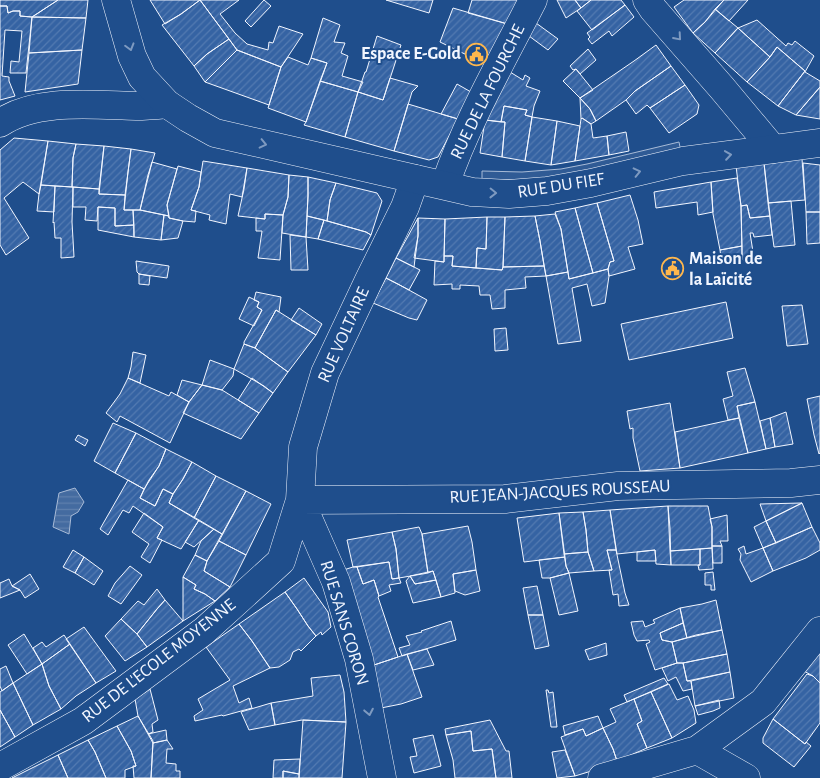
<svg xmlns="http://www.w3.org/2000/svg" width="820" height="778" font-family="'Alegreya Sans',sans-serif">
<defs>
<pattern id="water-rules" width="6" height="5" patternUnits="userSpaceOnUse" patternTransform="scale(1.25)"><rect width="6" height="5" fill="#446ba0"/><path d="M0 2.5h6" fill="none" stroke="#5f81ae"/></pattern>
<pattern id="building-hatch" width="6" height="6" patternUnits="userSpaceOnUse" patternTransform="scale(1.25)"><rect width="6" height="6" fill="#3563a3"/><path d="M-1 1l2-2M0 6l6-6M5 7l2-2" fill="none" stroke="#537ab1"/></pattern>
</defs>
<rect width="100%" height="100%" fill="#1f4e8c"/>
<!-- built -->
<path fill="#305b95" stroke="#a8bbd7" d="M679,142L681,152L546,180H482V171L522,172L561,169L587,164Z"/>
<!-- water -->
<path fill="url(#water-rules)" stroke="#a8bbd7" d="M75,488L84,502L78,512L71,516L69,534L53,527L59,493Z"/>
<!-- building -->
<path fill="url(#building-hatch)" stroke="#f2f6ff" d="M0,0H58L32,17L20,16V11H13L8,13L7,6H0Z
M58,0H88L86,18L32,17Z
M150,0H200L181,14L165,24Z
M200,0L229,39L207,54L194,66L162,25L181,14Z
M200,0H239L220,14L235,33L247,44L268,50L269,42L273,43L279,26L303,34L281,67L237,50Z
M264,0L271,6L251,27L245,21Z
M386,0H433L429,13Z
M472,0H518L511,25L468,13Z
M557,0H575L581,8L566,18Z
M575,0H591L581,8Z
M591,0H621L625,5L592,30L577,11Z
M684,0H724L705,22L693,33L674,7Z
M724,0H748L729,21L715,9Z
M625,5L634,17L612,36L609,31L592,44L588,39L590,37L587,33Z
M0,6H7L8,13L13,11H20V16L32,17L26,73H10L11,61L19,62L22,31L5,30L2,76L9,77V81L15,96L0,100Z
M453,8L511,25L489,64L471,57L440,42Z
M715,9L738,28L715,53L693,33L705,22Z
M32,17L86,18L82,50L29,53Z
M323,18L340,25L334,42L345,43L341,53L348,56L342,76L363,82L358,92L320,81L327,63L311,58Z
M757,20L786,46L788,43L792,45L795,41L814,56L805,72L820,81V87L796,115L778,106L805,71L777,47L770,57L738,28Z
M536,23L558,39L548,50L529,36Z
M738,28L770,57L747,82L715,53Z
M377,36L401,45L383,100L358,92L365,72H366Z
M229,39L237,50L205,82L194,66L207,54Z
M656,45L671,66L635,91L626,100L596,121L590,109L580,98L634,61Z
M777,47L805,71L778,106L747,82L770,57Z
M588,49L596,60L580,74L576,69L573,70L570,66Z
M82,50L78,84L25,92L29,53Z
M237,50L281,67L269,105L205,82Z
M288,57L308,65L311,58L327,63L306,122L268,108L281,67Z
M671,66L685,85L650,108L647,105L636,114L626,100L635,91Z
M576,69L593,90L580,98L563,81Z
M510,72L523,80L525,75L530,78L526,86L540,91L534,106L532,117L525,115L527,110L504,106L501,122L485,120Z
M390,78L418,86L412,92L394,151L345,137L358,92L383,100Z
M320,81L358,92L345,137L304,125L306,122Z
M457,84L471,92L458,119L441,114Z
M685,85L699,105L697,114L669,133L650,108Z
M820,87V119L796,115Z
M580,98L590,109L596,121L591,124L582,118L581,119Z
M408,104L458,119L438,157L429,160L394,151Z
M504,106L527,110L525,115L532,117L525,161L502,157L505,122H501Z
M532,117L557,121L551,165L525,161Z
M582,118L591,124L593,138L607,136L609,155L575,161L581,119Z
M485,120L505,122L502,157L480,153Z
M557,121L580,126L575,161L551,165Z
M626,132L629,151L609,155L607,136Z
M14,138L48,141L39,194L23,182L4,198L29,238L6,255L0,245V150Z
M48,141L76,144L73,158L72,187L41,185Z
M76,144L104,146L99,189L72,187L73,158Z
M104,146L131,149L125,195L99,194Z
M131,149L155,153L148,175L140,210H124L128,172Z
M802,159L805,200L768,203L764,163Z
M203,161L247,168L242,197L230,194L226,224L209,220L210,215L191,210L199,187Z
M152,162L177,169L167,205L169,216L140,210Z
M764,163L770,216L750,218L747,205L741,206L736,166Z
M803,163L820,165V212H806Z
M178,166L201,172L199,187L191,210L196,211L195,222L183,221L169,218L167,205Z
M247,168L289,175L288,197L283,215L265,214V219L238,216L244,189Z
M289,175L308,177V196L306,237L282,233L283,215L288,197Z
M308,177L336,183L330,200L327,221L307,216L308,196Z
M737,178L741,206L742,246L720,250L713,214L711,182Z
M711,182L713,212L698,215L697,202L656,208L654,192Z
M336,183L377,193L382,201L371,235L366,232L327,221L330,200Z
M41,185L55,186L54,212L37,211L39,194Z
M55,186L73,187L72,222L74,257L61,258V238H55L54,222L53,223Z
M73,187L99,189V194L125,195L124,210H133L134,225L115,226V208L98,207L97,221L85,220L86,207H73Z
M630,195L638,220L643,244L628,247L635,269L609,276L608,269L610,262L614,261L597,203Z
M791,201L795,245L774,247L768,203Z
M597,203L614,261L610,262L608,269L593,273L575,208Z
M747,205L750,218L770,216L772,235L754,237L753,233H750L754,258L743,260L742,255L741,206Z
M98,207L115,208V226L134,225V237L98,230Z
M575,208L593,273L569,279L561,229L555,212Z
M133,210H140L164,215L161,240L134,237Z
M806,212H820V243L807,244Z
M265,214L283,215L280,260L258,258L262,231H256V218L265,219Z
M555,214L561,229L568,272L546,276L540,241L535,216Z
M164,215L169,216V218L183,221L178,238L161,240Z
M307,216L324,220L318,239L306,237Z
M535,216L540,241L544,266L503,267L505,217Z
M487,217L486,249L477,248L476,268L452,266L453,256H444L445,219Z
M487,217H505L503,267L502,270L476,268L477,248L486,249Z
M418,218L445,219L444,262L414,258L418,236Z
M418,218V236L414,267L396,258Z
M324,220L366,232L371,235L363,250L318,239Z
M290,235L306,237L308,270H291Z
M742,246V255L721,258L720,250Z
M444,256H453L452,266L502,270L503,267L544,266L546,276L525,277L526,288L505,290V308L492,309L490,295H480L479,286L460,285V289H452V284L434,285L435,261L444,262Z
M396,258L420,270L409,290L386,278Z
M136,261L169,266L167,278L139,274L137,272Z
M608,269L609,276L605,303L592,306L587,284L572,288L581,341L558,344L546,276L568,272L569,279Z
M139,274L150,276L149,285L139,284Z
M386,278L398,284L427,300L417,320L409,318L373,303Z
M256,292L281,297L279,312L276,310L255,348L244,344V342L262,310L257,307L259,302L254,300Z
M249,297L259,302L257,307L262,310L254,326L239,319Z
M726,302L733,338L629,360L621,324Z
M802,305L808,344L787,346L782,306Z
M299,308L322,324L316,335L291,320Z
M276,310L316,335L288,372L255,348Z
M506,328L508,350L495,351L494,329Z
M244,344L255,348L288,372L273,393L264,386L234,369Z
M133,352L146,355L140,383L128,378L131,367Z
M210,360L234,369L233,376L222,390L202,385Z
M745,368L755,402L737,406L739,418L728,420L723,399L733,396L727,372Z
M128,378L169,396L171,392L189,402L170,443L120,416L117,422L106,413L120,394Z
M252,378L273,393L259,413L238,400Z
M182,380L202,385L189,402L177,395Z
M202,385L222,390L259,413L241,439L183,413L189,402Z
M820,396V453L819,454L814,435L807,399Z
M755,402L766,449L748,453L737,406Z
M670,403L680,468L640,471L633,438V428L630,429L627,411Z
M786,412L793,444L775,447L770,418Z
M739,418L748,453L680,468L675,432Z
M770,418L775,447L766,449L760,421Z
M113,423L136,433L115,473L94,461Z
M136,433L166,449L159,466L144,489L115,473Z
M78,435L88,440L85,446L75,440Z
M166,449L192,462L183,479L173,494L163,489L155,506L140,498L149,480L159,466Z
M192,462L216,476L194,518L169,503L173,494L183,479Z
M216,476L246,491L222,534L194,518Z
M128,480L144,489L140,498L155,506L163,489L173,494L169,503L199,520L181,549L157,538L163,527L133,506L129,513L123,510L108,535L100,529Z
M246,491L271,504L246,555L219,541Z
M802,503L812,527L776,543L766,521Z
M802,503L766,521L760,504Z
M668,506L670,528L671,565L656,564L655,550L617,554L610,510Z
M668,506H708L712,527V548L670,551Z
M610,510L616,550H607L612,570L594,571L588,552L586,530L583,512Z
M583,512L586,530L588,552L564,554L559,513Z
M144,513L163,527L157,538L162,540L150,563L141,557L149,544L132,532Z
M559,513L565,557L524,562L517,518Z
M727,515L728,541H720L722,546H712V527L710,519Z
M199,520L214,529L194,547L185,542Z
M766,521L776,543L763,548L754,527Z
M468,526L472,542L476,570L453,574L455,593L441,597L433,571L428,573L422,534Z
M419,527L422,534L428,573L399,578L396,549L392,532Z
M812,527L820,543V550L806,558L773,571L763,548Z
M214,529L222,534L207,561L195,555L201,541Z
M392,532L396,549L399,578L392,579L389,562L353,567L347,540Z
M219,541L246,555L230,587L204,571L207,561Z
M712,546H722V563H713Z
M744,546L746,554L763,548L773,571L751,582L740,560L741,554L738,549Z
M712,548L713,569L699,570L698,565H700V549Z
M700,549V565H671L670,551Z
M73,550L84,557L75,573L63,567Z
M607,550H616L625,593L629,605L619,606L618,594L613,595L609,570H612Z
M655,550L656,561H637V552Z
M588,552L594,571L569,573L566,566L564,554Z
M195,555L207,561L204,571L230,587L215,601L205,594L194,589L196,585L183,577Z
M84,557L103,571L94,585L75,573Z
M565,557L566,566L569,573L550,578H542L539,560Z
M389,562L392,579L399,578L401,583L389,585L391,591L379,596L374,580L363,584L357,567Z
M130,566L142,575L121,604L108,596L115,583Z
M353,567H357L363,584L374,580L379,596L378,597L398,657L368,667L337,572Z
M476,570L480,591L465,595L455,591L453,574Z
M433,571L436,580L415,584L410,576Z
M713,572L715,590H711V585H705V573Z
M569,573L578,611L559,615L550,578Z
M30,574L39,589L25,598L20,590L12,586Z
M410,576L415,584L436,580L441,597L413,603L406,581Z
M183,577L196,585L194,589L205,594L215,601L183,621Z
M304,578L328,612L331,627L322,635L321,632L316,636L308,626L297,609L285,592Z
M9,579L12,586L20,590L0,598V583Z
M537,586L543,615H528L523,588Z
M157,589L165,600L157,609L137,634L121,619L138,601L144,605Z
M285,592L297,609L308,626L316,636L301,651L299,649L293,652L290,660L279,667L270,668L252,641L239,624Z
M165,600L183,621L147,647L137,634L157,609Z
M716,600L722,630L687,638L680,608L702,604Z
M680,608L683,623L660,633L662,640L672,642L677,663L655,670L646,644L650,642L649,640L637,641L634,635L631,622L643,621L645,627L655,623L653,620Z
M528,615H543L549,646L535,649Z
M121,619L137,634L147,647L125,661L105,636Z
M451,621L456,640L402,656L399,648L410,645L406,636L422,632L421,631Z
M683,623L687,638L672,642L662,640L660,633Z
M239,624L252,641L270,668L233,686L239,703L249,698L252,708L223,716L222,715L195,721L194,716L203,710L198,699L230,680L206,647Z
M84,627L116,671L96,683L66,639Z
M722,630L727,654L683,663H677L672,642L696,635Z
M24,634L42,664L27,674L8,645Z
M64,635L70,644L42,664L33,648L42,642L46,647Z
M606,643L607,655L589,660L585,650Z
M70,644L96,683L76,696L61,709L49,686L42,664Z
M427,649L434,665L413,670L407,654Z
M820,651V683L813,676L802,670Z
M407,654L422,697L401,704L381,708L368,667Z
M727,654L730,672L687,681L683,663Z
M677,663H683L687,681H691L692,689L683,691L676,677L668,681L662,668Z
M42,664L49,686L61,709L33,725L13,683Z
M6,666L13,683L2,691L0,686V669Z
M730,672L734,698L695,706L691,681Z
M807,674L813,676L820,683V723L805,744L773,719Z
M340,675L344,692L346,722L302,720L275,725L271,703L313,696L311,678Z
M664,678L668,684L627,702L624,695Z
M13,683L33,725L15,737L0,710V692Z
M669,684L677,700L688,696L694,710L696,723L672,738L651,692Z
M150,689L158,720L152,724L153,732L148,734L138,716L135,699Z
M546,690H548L549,693L553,692L557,727H551Z
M651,692L672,738L647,748L637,724L642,721L634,699Z
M634,699L642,721L637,724L647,748L617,761L613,749L603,728L616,722L610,709Z
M719,700L720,708L713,711L698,715L695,706Z
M271,703L275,725L249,730L241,712Z
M0,710L15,737L0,747Z
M138,716L153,741L151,778H134L133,766H136L131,751L117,726Z
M598,716L603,728L586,736L583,729L565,735L563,726Z
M773,719L805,744L806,742L811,746L794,767L763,743V738Z
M303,720L346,722L342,778H299Z
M490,720L506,751H509L512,778H496L492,749L473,751L471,731L446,735L445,729Z
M117,726L131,751L136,766L125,770V778H106L95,752L88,740Z
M603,728L613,749L617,761L598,769L575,776L561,737L583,729L586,736Z
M166,730L167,740L153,743L148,734Z
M471,731L473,751L492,749L496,778H455L453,760L446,735Z
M433,735L441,766L414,773L410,757L417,756L413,739Z
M88,740L95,752L106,778H68L58,755Z
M167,740L173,749H167L166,763L176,764V771H180V778H151L153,743Z
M565,750L575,776L557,778L552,752Z
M58,755L68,778H12Z
M300,759L299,774L283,771V778H273L274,760Z
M283,771L299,774V778H283Z"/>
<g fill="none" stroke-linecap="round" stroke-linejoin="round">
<defs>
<path id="street" d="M647,0L653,9L722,88L773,149
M0,123C37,98 94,105 136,106C147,106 157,105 167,104
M445,185C467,121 502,61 533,0
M300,500L505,499L618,486L791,483L820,480
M300,500L336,582L359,659L382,778
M697,750L746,778
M0,767L83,721L204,631L281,561L300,500L303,447L325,373L369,280L405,207L415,179
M602,778L697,750L763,702L820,631"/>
<path id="secondary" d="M116,0L132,56L142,77L167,104L188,118L215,133L472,192L509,194L547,191L591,183L683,161L820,143"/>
</defs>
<!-- street casing -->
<use href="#street" stroke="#f2f6ff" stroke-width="29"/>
<!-- secondary casing -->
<use href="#secondary" stroke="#f2f6ff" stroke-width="29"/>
<!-- street -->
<use href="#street" stroke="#1f4e8c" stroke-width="28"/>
<!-- secondary -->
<use href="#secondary" stroke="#1f4e8c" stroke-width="28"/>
</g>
<!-- one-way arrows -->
<defs><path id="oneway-chevron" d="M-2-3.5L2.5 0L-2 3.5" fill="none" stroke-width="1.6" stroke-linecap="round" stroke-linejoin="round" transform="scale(1.25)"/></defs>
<g stroke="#7e9ac0">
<use href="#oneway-chevron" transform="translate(678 37) rotate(49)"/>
<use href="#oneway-chevron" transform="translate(130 47) rotate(74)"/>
<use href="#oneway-chevron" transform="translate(263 144) rotate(13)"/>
<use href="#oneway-chevron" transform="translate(728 155) rotate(-8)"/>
<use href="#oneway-chevron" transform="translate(637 172) rotate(-13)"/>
<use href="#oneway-chevron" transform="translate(493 193) rotate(1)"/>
<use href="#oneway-chevron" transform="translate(369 712) rotate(79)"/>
</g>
<!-- icons -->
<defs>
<symbol id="civic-ring" viewBox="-11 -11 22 22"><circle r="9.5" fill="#1f4e8c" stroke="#ffb74d" stroke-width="1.5"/><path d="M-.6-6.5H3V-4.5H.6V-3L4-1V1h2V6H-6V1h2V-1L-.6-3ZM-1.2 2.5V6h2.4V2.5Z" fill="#ffb74d"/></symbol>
</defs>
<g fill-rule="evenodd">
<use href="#civic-ring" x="464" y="42" width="25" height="25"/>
<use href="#civic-ring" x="660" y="256" width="25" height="25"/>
</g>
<g text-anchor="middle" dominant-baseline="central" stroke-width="4" stroke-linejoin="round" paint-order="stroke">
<!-- poi labels -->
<g font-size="18" font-weight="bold" fill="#f2f6ff" stroke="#1f4e8c" text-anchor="end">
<text x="461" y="54">Espace E-Gold</text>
<text x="689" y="259" text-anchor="start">Maison de<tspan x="689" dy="21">la Laïcité</tspan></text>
</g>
<!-- street labels -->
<g font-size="18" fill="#f2f6ff" stroke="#1f4e8c">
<text transform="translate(488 92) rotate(-64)">RUE DE LA FOURCHE</text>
<text transform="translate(561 186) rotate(-9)">RUE DU FIEF</text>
<text transform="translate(344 335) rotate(-66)">RUE VOLTAIRE</text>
<text transform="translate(560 492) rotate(-3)">RUE JEAN-JACQUES ROUSSEAU</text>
<text transform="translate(344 623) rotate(73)">RUE SANS CORON</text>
<text transform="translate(159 661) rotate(-38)">RUE DE L'ECOLE MOYENNE</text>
</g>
</g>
</svg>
